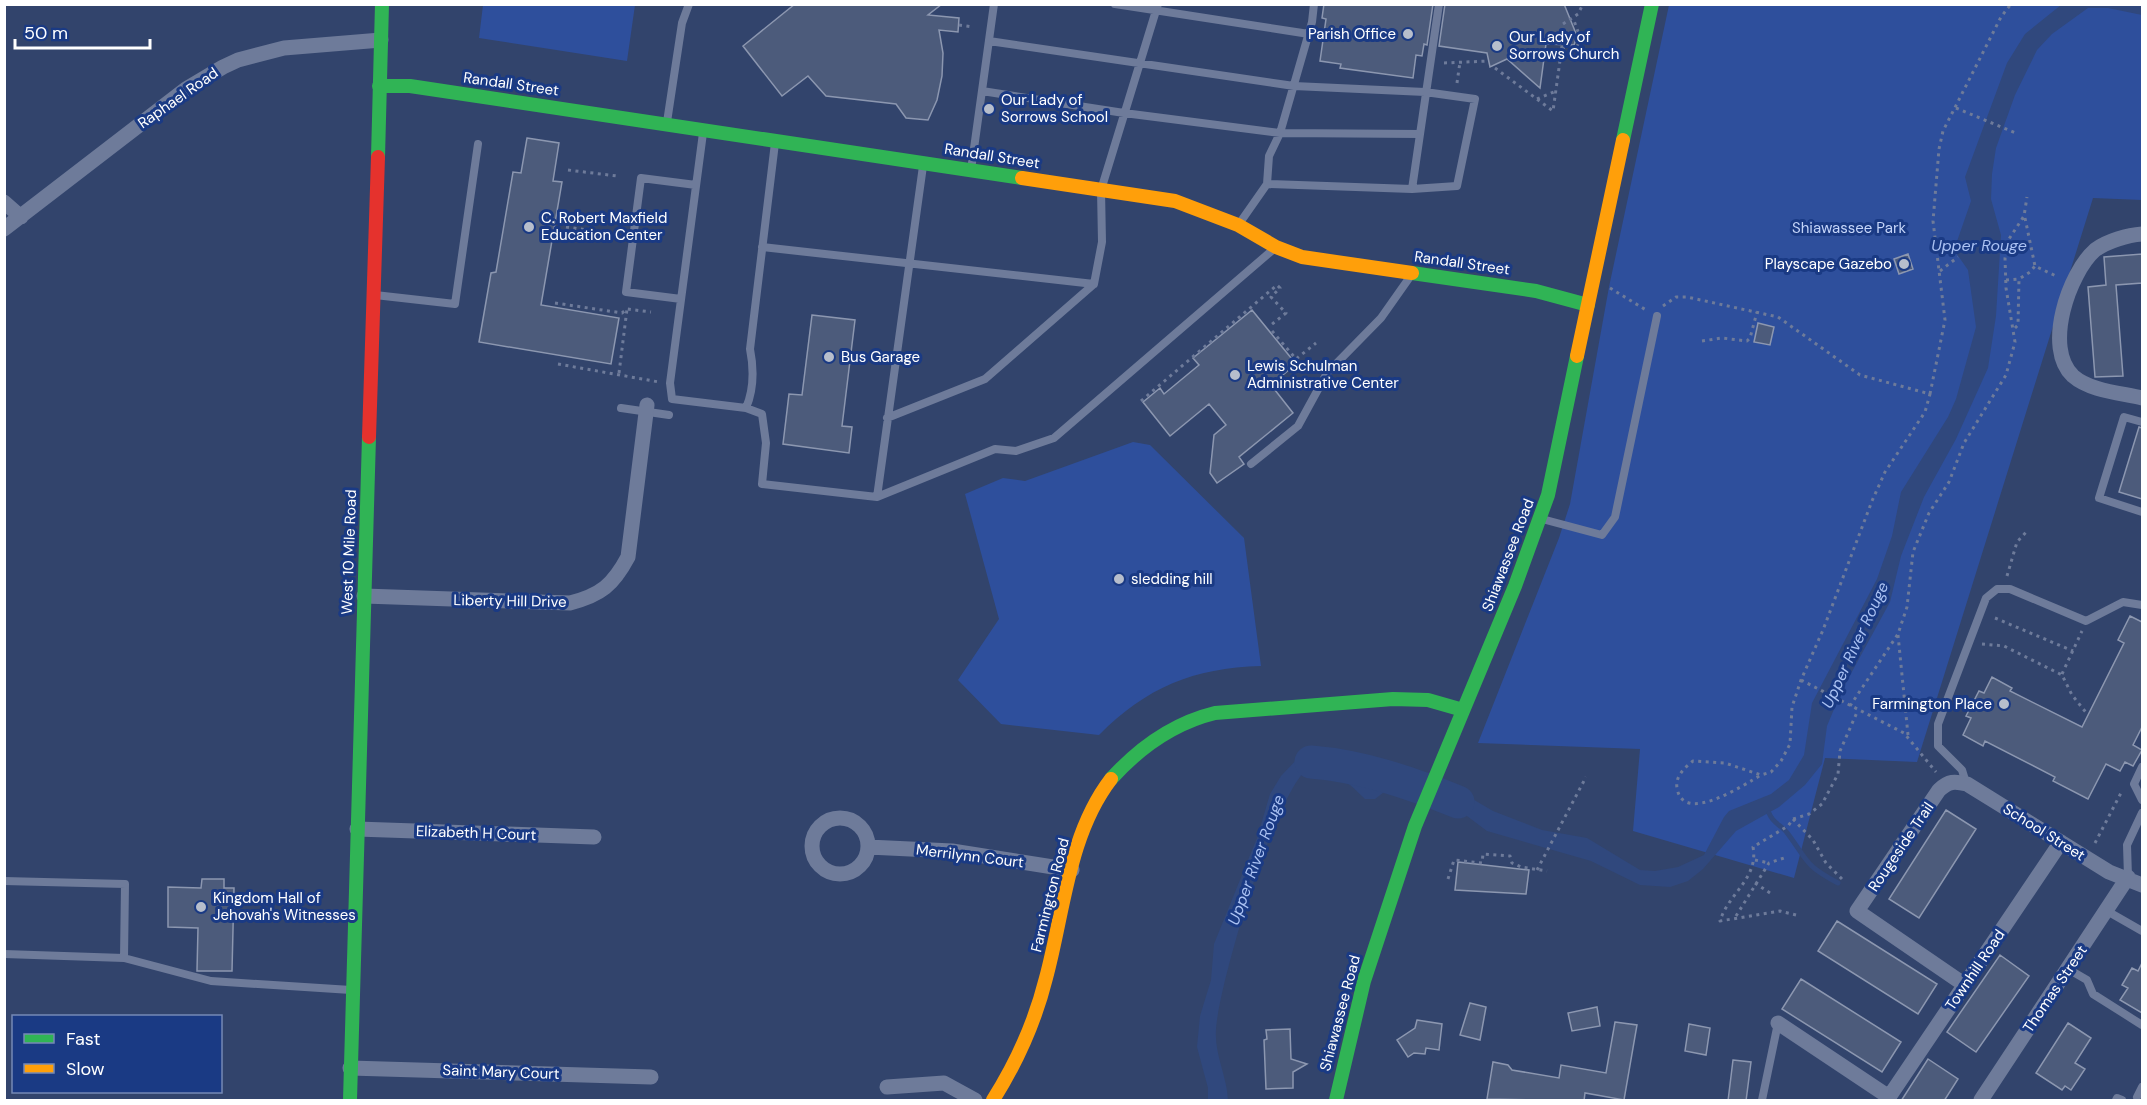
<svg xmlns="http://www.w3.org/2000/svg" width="2147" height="1105" font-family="'DM Sans',sans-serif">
<rect width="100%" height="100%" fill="#32446c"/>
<!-- green -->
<path fill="#2e4f9c" d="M483,5H635L627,61L479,38Z
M1669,5H2142V200L2093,198L1917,762L1825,758L1794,878L1633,831L1640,749L1478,743L1559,538L1570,504L1609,287Z
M1133,442L1150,445L1244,538L1261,666C1193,668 1147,687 1099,735L1001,724L958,680L999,619L965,494L1003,478L1025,481Z"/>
<!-- water -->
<path fill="#30487d" d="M2061,5H2142V15L2108,8H2088L2052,34L2037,50L2015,95L1996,148L1992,174L1991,199L2001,235L1996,316L1988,368L1956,439L1924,497L1901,556L1890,602L1842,690L1827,726L1822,764L1805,785L1779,807L1736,831L1703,869L1688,881L1670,887L1640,885L1591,861L1487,831L1467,816L1400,793L1384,792L1375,799H1365C1350,784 1330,764 1306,770C1274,799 1219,983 1216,1029C1214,1054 1227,1076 1228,1100H1208V1088L1197,1047L1200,1016L1211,980L1214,944L1257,838L1270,794L1281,776L1299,757L1320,752L1344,754L1352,759L1361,777L1369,782L1432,787L1464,794L1493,811L1542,830L1587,838L1640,870L1655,871L1678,867L1704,855L1724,817L1729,811L1771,794L1789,780L1804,755L1812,703L1877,579L1892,536L1901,492L1948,417L1956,399L1976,327L1968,270L1954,250L1971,201L1965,177L2007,63L2025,34Z"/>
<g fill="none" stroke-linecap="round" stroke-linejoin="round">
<!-- stream -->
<path stroke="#30487d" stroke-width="5" d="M1769,813C1773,824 1782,825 1788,834C1808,861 1805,866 1838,883"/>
<!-- river -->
<path stroke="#30487d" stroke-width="33" d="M1311,762C1362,766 1411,783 1458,802"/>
</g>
<!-- building -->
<path fill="#4c5b7b" stroke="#8c97b0" stroke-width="1.5" d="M795,4H942L928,15L959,18L958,32L939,30L943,53L942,76L937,100L928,120L906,118L896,104L826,96L808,76L782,96L743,46Z
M1324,4H1433L1427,45L1424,44L1422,56L1416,55L1413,78L1340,68L1341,64L1320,61L1326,19L1322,18Z
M1445,4H1564L1577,36L1574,45L1546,44L1540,88L1507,59L1490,67L1487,53L1439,46Z
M527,138L559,143L553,181L562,182L541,305L619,318L611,364L479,342L491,273L496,272L513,172L521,173Z
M1908,254L1913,269L1899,274L1894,259Z
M2142,254V283L2116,285L2123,376L2095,377L2088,287L2106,285L2104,257Z
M1252,310L1296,364L1271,385L1293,413L1239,457L1244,464L1217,483L1210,473L1214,435L1226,425L1209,404L1170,436L1143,402L1160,388L1164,394L1199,365L1193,358Z
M812,315L855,320L842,426L852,427L849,453L783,444L789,394L802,395Z
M1758,323L1774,327L1770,345L1754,342Z
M2139,427L2142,428V499L2119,492Z
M2130,616L2142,622V727L2133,745L2142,750L2133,766L2125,762L2120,771L2106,764L2088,799L2053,781L2055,777L1985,741L1983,746L1963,735L1971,718L1966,716L1979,691L1984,693L1992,677L2012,688L2010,691L2082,727L2124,643L2118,640Z
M1946,810L1976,829L1919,918L1889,899Z
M1458,862L1529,870L1526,894L1455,890Z
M202,879H224V888H234L232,971H197L198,928L168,927V887L201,888Z
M1837,921L1937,984L1918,1014L1818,951Z
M2000,955L2029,976L1976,1052L1947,1032Z
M2142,963V1013L2120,1000L2128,988L2122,985L2132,968L2138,971Z
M1801,979L1901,1042L1882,1072L1782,1009Z
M1470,1003L1486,1007L1480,1040L1460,1035Z
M1597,1007L1600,1026L1572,1031L1568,1013Z
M1417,1020L1442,1024L1439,1050L1426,1048L1425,1054L1414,1053L1408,1057L1397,1040L1415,1028Z
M1615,1022L1637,1025L1624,1100L1585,1093L1584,1101L1487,1099L1493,1062L1508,1065L1512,1070L1559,1078L1561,1065L1606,1073Z
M2068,1023L2091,1038L2075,1063L2085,1069L2071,1090L2065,1086L2062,1090L2036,1073Z
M1689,1024L1710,1028L1706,1055L1685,1051Z
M1290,1029L1291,1059L1307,1064L1293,1072V1088L1266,1089L1264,1040L1267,1039L1266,1030Z
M1928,1059L1958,1079L1944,1101H1901Z
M1733,1060L1751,1062L1746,1101H1728Z"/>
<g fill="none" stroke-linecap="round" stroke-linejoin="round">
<!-- path -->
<path stroke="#6e7b9a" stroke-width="3" stroke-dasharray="3 4.5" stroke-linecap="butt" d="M1563,24L1578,14L1583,4
M959,25L973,27
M1562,49L1578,45L1580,37L1573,18
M1444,63L1488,61
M1495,68L1553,111L1563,39
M1457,83L1460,62
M1537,99L1556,91
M1956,108L2018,134
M568,170L617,176
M2025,218L2035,266L2058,277
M566,227L609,233
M1940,271L1958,257
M2006,280L2019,279
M1610,288L1646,310
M555,303L622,313L627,309L651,312
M1663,306L1676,297H1687L1778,317L1860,375L1930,394L1925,412L1885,472L1872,501L1823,630L1801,680L1792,707L1790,744L1781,761L1771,772L1761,775L1725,763L1693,761C1684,768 1675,777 1677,788C1683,826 1745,784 1761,775
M2015,328L2018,325L2019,279L2030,272L2035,266
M1272,331L1296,359L1316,343
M1702,341L1722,338L1747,341L1750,338L1757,312
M558,364L659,382
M619,373L627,309
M1930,394L1945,320L1933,221L1939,149L1943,131L2001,17L2011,4
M1141,401L1277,285L1280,288L1271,297L1286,313L1271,325
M2007,576L2017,542L2028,530
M1995,618L2073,651
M1898,635L1908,735
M1982,644L2004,646L2062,675L2072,695L2088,715
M2062,674L2082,631
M1801,680L1904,733L1936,772
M1850,706L1898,634L1907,607L1913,552L1929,513L1949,482L1964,443L2006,375L2015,342L2006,288L2005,258L2009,239L2024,216L2027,197
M1793,819L1813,840L1826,863L1842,879
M2095,843L2122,791
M1755,860L1769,863
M1537,870L1586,777
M1448,879L1454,860L1482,863L1483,854L1510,856L1512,863L1521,867L1547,871
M1755,883L1770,893
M1796,915L1780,911L1720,921C1728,894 1759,878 1753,847L1788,826L1793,819L1809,814L1822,804L1838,774L1840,751L1858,710
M1736,916L1769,863L1787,857"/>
<!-- lane -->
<path stroke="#6e7b9a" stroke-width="8" d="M1115,4L1309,34
M989,41L1294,86L1425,92L1475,99L1457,186L1412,189
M982,91L1124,113L1280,133L1420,134
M667,122L682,23L689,4
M703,133L670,383L672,399L746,408L762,414L766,443L762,484L877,497L995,449L1016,451L1054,438L1275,248
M971,170L994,4
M1267,184L1412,189L1439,4
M1239,224L1267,184L1269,156L1280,133L1312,22L1314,4
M762,247L1094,284
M375,295L455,304L478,144
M681,299L626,292L641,178L696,185
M621,408L669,415
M746,408C754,389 754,369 750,349L775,143
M887,418L985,379L1094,284L1102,242L1101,190L1158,4
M2142,422L2124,417L2099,498L2142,512
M1251,464L1298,426L1327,373L1381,318L1412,274
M877,497L923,166
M1542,519L1602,535L1615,517L1657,316
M2142,767L2134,784L2142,800
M1966,783L1962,770L1938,746V724L1986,598L1997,589H2010L2086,621L2123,602L2142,605
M2128,877L2127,845L2142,813
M4,881L125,884L124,958
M2107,911L2142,931
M4,954L124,958L211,981L351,990
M2068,969L2087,980L2093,994L2142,1025
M2137,1097L2142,1087
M1762,1100L1778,1023
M2116,1100L2117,1098L2122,1100"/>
<!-- street -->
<path stroke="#6e7b9a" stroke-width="15" d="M4,202L21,217
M4,229L186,89L223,67L238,60L284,48L381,40
M2142,234C2128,235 2107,241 2095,250C2069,273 2043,348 2073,376C2090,391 2121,393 2142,398
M364,596L570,603C601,595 613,585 628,557L647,405
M812 846a28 28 0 1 1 56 0a28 28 0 1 1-56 0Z
M357,829L594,837
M868,847L952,851L1072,870
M1965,985L1857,911L1939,790C1949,781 1954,781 1967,784L2109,872L2142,885
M1778,1023L1889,1097L2061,842
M350,1068L651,1077
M887,1087L944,1083L975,1100
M1981,1100L2128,877"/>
<!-- fast -->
<path stroke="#30b455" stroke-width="14" d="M379,86H410L1022,178
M1623,140L1652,4
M378,157L382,4
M1412,273L1536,291L1588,305
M1111,779C1140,747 1174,723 1215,713L1393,699L1428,700L1463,710
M350,1100L369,437
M1336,1100L1364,981L1415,826L1515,586L1548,495L1577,356"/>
<!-- slow -->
<path stroke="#ff9f0a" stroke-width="14" d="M1022,178L1175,201L1238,225L1276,247L1302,257L1412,273
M1577,356L1623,140
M993,1100C1017,1062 1035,1022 1046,978C1064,912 1068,835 1111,779"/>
<!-- jam -->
<path stroke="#e5322d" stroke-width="14" d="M369,437L378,157"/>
</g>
<!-- markers -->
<g fill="#b7becc" stroke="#1a3a84" stroke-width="2">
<circle cx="1408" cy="34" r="6"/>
<circle cx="1497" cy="46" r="6"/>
<circle cx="989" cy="109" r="6"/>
<circle cx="529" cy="227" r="6"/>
<circle cx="1904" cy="264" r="6"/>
<circle cx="829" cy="357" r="6"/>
<circle cx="1235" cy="375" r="6"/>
<circle cx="1119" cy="579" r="6"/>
<circle cx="2004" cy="704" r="6"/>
<circle cx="201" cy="907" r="6"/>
</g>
<g text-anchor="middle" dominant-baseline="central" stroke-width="6" stroke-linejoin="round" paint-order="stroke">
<!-- poi labels -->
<g font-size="15" fill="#fff" stroke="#1a3a84" text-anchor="start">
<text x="1396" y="34" text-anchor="end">Parish Office</text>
<text x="1509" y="37">Our Lady of<tspan x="1509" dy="17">Sorrows Church</tspan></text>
<text x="1001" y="100">Our Lady of<tspan x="1001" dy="17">Sorrows School</tspan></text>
<text x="541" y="218">C. Robert Maxfield<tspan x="541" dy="17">Education Center</tspan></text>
<text x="1892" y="264" text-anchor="end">Playscape Gazebo</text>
<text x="841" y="357">Bus Garage</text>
<text x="1247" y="366">Lewis Schulman<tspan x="1247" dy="17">Administrative Center</tspan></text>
<text x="1131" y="579">sledding hill</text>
<text x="1992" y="704" text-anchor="end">Farmington Place</text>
<text x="213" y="898">Kingdom Hall of<tspan x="213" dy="17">Jehovah's Witnesses</tspan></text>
</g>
<!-- street labels -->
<g font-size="15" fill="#fff" stroke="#1a3a84">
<text transform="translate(511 84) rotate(8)">Randall Street</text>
<text transform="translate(178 98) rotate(-35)">Raphael Road</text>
<text transform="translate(992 156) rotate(9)">Randall Street</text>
<text transform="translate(1462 263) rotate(8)">Randall Street</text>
<text transform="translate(349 552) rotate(-88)">West 10 Mile Road</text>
<text transform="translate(1508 555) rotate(-69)">Shiawassee Road</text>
<text transform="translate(510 601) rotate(1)">Liberty Hill Drive</text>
<text transform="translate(2044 832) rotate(32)">School Street</text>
<text transform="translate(476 833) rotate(2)">Elizabeth H Court</text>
<text transform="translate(1901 847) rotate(-56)">Rougeside Trail</text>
<text transform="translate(970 856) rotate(7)">Merrilynn Court</text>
<text transform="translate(1050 895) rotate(-76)">Farmington Road</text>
<text transform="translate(1975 970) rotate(-56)">Townhill Road</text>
<text transform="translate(2055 989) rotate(-56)">Thomas Street</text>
<text transform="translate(1340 1013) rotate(-75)">Shiawassee Road</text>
<text transform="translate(501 1072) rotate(2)">Saint Mary Court</text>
</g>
<!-- park labels -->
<g font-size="15" fill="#c5d5f9" stroke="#1a3a84">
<text x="1849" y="228">Shiawassee Park</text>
</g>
<!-- water labels -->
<g font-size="16" font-style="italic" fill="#abc2f3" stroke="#1a3a84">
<text x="1979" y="245">Upper Rouge</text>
<text transform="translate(1855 645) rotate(-65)">Upper River Rouge</text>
<text transform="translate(1256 860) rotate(-70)">Upper River Rouge</text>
</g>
</g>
<!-- border -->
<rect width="2147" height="1105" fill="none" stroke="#ffffff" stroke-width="12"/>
<!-- legend -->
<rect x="12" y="1015" width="210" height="78" fill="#1a3a84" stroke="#7689b5" stroke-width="1.5"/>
<rect x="24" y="1034" width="30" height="9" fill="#30b455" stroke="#7689b5" stroke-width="1.5"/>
<text x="66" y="1045" font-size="18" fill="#ffffff">Fast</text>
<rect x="24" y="1064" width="30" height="9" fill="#ff9f0a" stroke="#7689b5" stroke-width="1.5"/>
<text x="66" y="1075" font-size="18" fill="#ffffff">Slow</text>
<!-- scale -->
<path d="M15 39v9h135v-9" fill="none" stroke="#ffffff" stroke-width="3"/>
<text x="24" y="39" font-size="18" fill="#ffffff" stroke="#1a3a84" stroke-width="4.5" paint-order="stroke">50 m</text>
</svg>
